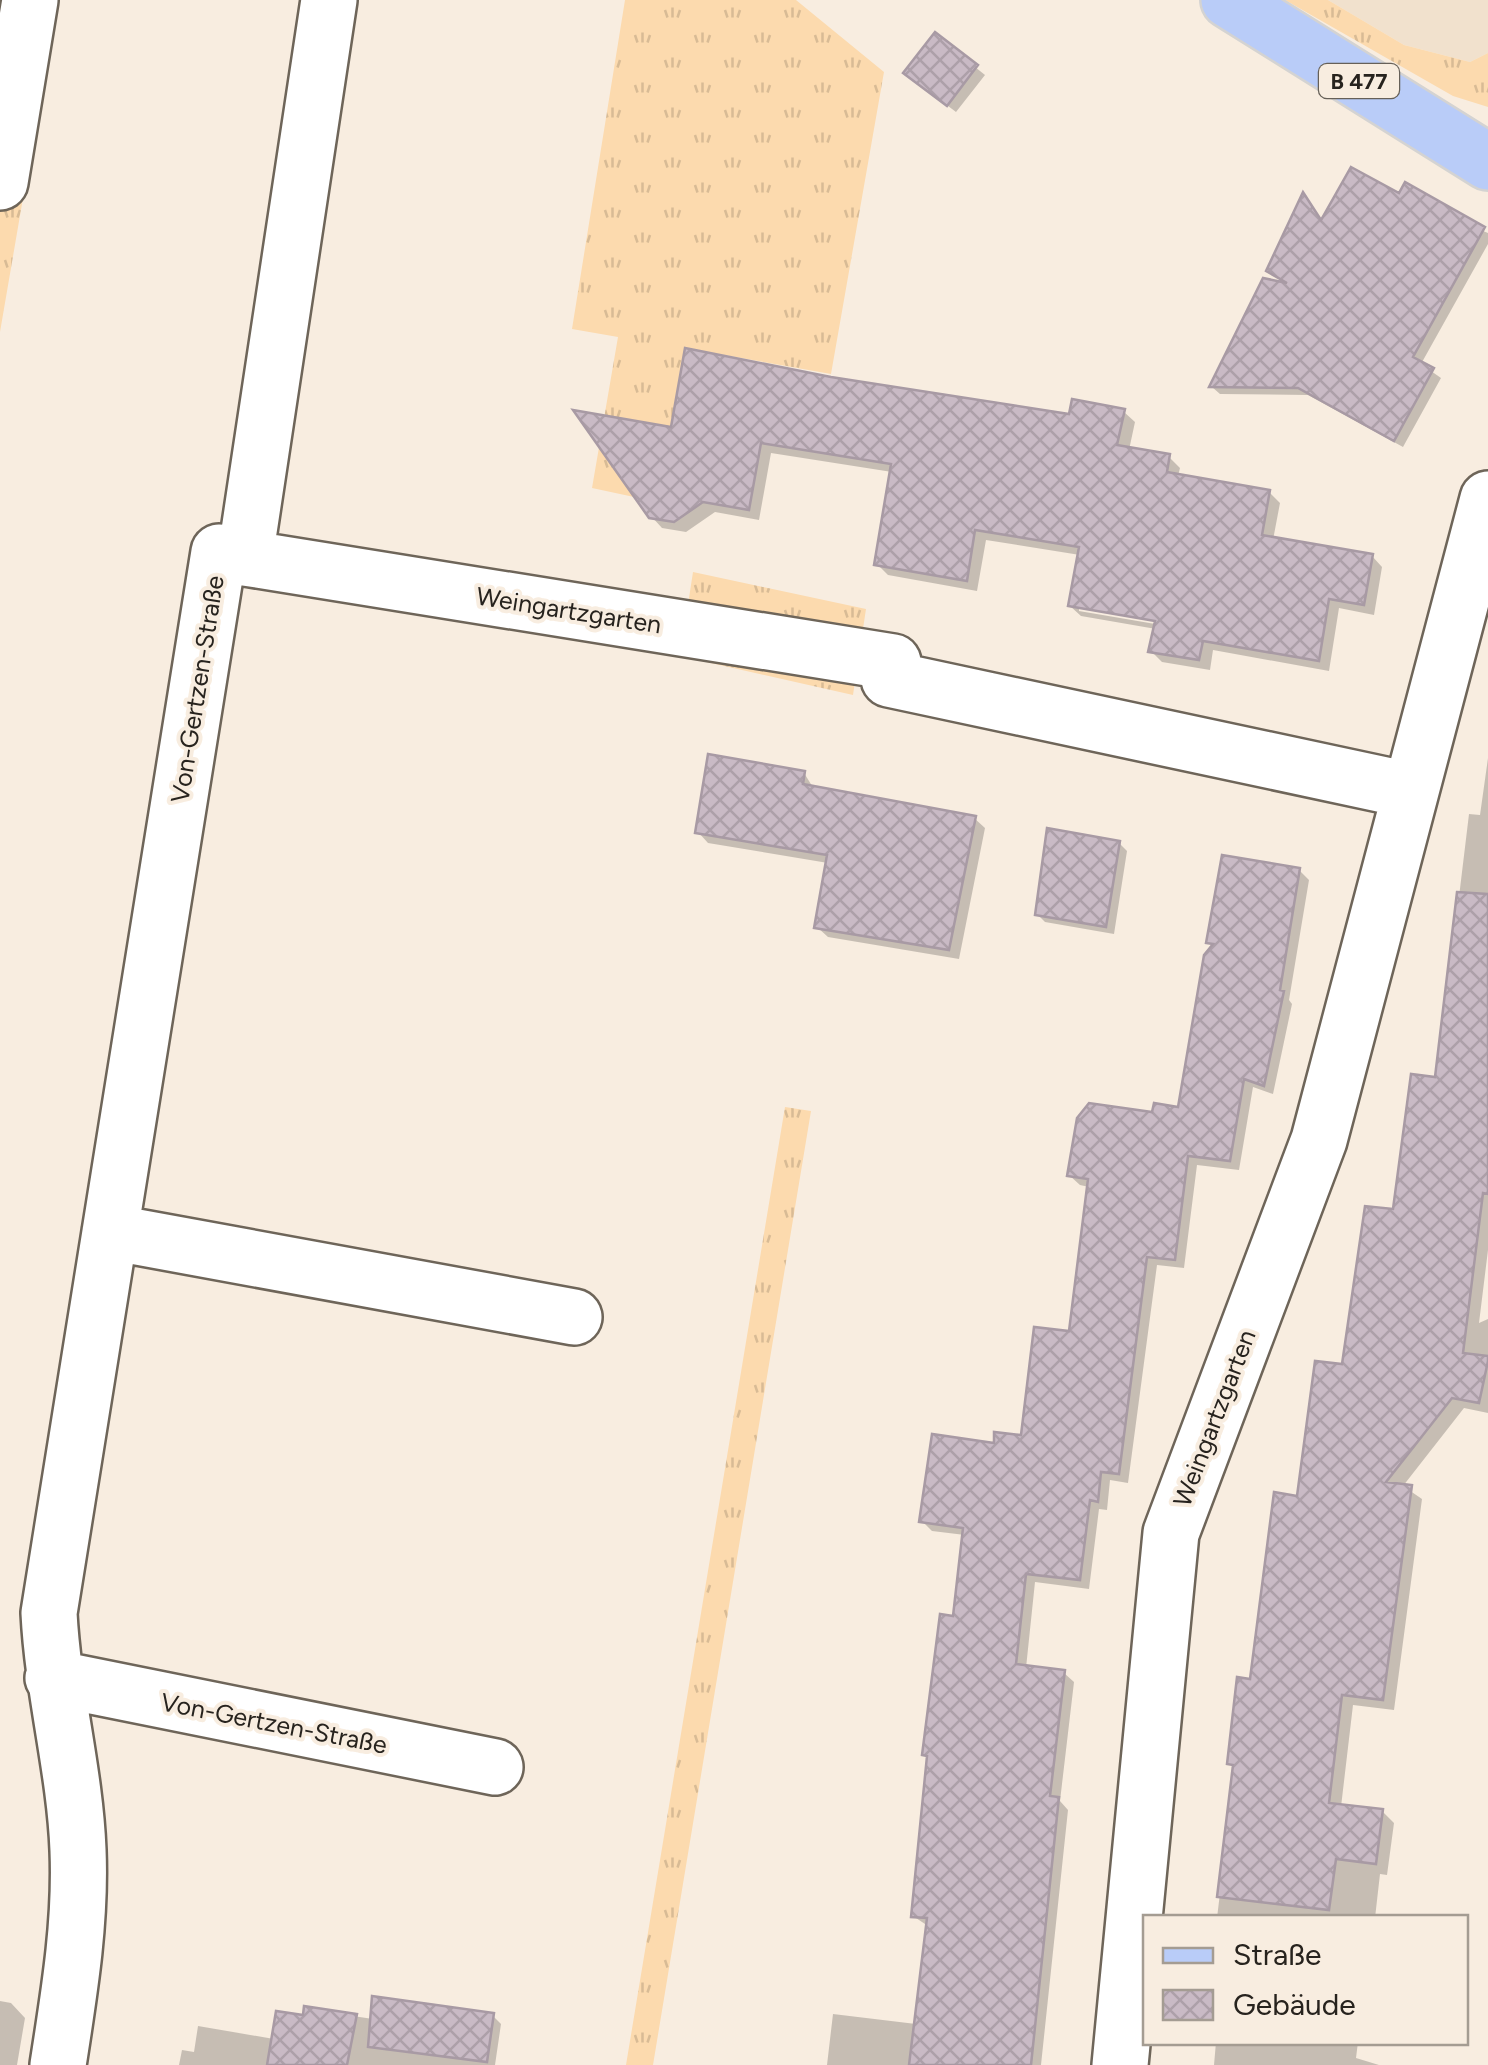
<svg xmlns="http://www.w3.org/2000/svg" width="1488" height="2065" font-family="Figtree,sans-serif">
<defs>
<pattern id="grass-tufts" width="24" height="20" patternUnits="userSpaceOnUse" patternTransform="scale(2.5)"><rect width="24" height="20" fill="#fcdaae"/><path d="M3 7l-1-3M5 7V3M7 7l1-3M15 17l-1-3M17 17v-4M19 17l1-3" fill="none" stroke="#d8bb95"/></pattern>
<pattern id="building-cross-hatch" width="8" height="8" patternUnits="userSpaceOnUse" patternTransform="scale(2.5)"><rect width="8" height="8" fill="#c9bac5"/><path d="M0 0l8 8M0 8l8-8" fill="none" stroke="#ada0a9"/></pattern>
</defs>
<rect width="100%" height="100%" fill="#f8ede0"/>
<!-- built -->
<path fill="#f1e1cd" d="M1328,0H1488V53L1470,62L1404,45Z"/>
<!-- grass -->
<path fill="url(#grass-tufts)" d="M9,0H57L0,332V46Z
M625,0H796L884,72L831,374L685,348L666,457L639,471L634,497L592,488L618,337L572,329Z
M1285,0H1328L1404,45L1470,62L1488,53V107L1453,96Z
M693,572L866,609L853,695L680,656Z
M785,1107L811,1111L653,2065H626Z"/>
<!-- shadow -->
<path fill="#0003" fill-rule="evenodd" d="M935,35L985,75L956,112L915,81Z
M1304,196L1323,222L1400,197L1488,233V244L1421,364L1441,378L1403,447L1308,395L1220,394L1212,387L1290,286L1269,270Z
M830,380L1071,417L1124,412L1135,422L1129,450L1169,457L1180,468L1178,476L1269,492L1280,503L1273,540L1372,556L1382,567L1374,615L1339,608L1329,671L1213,650L1210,670L1162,662L1151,651L1156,629L1081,616L1070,606L1080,555L986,540L977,591L888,575L877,564L892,472L771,453L759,520L715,512L686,532L662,528L651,516L673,430ZM1079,606L1168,621L1167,626L1079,611Z
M1488,758V1250L1479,1323L1488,1319V1413L1464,1408L1403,1486L1422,1499L1394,1710L1353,1705L1341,1807L1382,1811L1394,1823L1387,1875L1380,1874L1375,1918H1217L1235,1769L1229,1763L1300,1498L1437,1079L1469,814L1480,815Z
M804,773L814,789L974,818L985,828L959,959L828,937L817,927L828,863L708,843L698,832Z
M1119,843L1127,851L1114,934L1045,922L1037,914Z
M1299,870L1309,880L1289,1000L1292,1004L1273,1094L1253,1087L1239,1170L1197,1165L1184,1268L1157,1265L1128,1483L1110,1480L1107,1510L1099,1509L1089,1589L1035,1582L1026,1668L1064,1673L1074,1682L1060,1801L1068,1810L1041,2065H827L833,2014L916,2024L928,1926L913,1916L930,1759L925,1754L956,1619L965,1535L932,1531L922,1521L996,1446L1023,1438L1072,1334L1089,1187L1080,1185L1070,1176L1154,1114L1180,1110L1214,947L1209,943Z
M0,2001L11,2003L25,2018L17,2065H0Z
M306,2009L373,2019L493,2016L501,2024L495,2065H179L182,2050L194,2052L198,2026L274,2039L304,2018Z
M1216,2042H1358L1356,2058L1379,2065H1214Z"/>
<!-- building -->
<path fill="url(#building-cross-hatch)" stroke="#a89aa4" stroke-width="2.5" d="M935,32L978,65L947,106L903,73Z
M1351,167L1399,193L1405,182L1485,227L1413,357L1434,368L1394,441L1298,388L1209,387L1263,278L1287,283L1266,271L1303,192L1321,220Z
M685,348L831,377L1069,414L1072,399L1125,409L1117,445L1170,454L1167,472L1270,490L1262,535L1373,554L1364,605L1329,599L1319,661L1203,641L1199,660L1148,652L1155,621L1068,606L1079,547L975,530L967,581L874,565L891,464L761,443L749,510L703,502L674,522L649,518L573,410L671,427Z
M708,754L805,771L803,784L976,816L949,950L814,928L827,855L695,833Z
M1047,828L1120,841L1106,927L1035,915Z
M1222,855L1300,868L1280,990L1284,991L1264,1086L1244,1079L1230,1161L1188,1156L1175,1260L1147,1257L1119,1474L1101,1472L1098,1502L1090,1500L1080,1580L1026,1574L1016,1664L1065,1670L1050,1796L1059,1797L1031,2065H909L927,1918L911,1917L927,1756L922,1755L940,1614L953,1616L963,1528L919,1522L932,1434L994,1443V1432L1021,1435L1034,1327L1069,1331L1088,1179L1067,1176L1077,1118L1089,1103L1152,1112L1154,1103L1178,1107L1204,955L1213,944L1206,943Z
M1457,892L1488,894V1194L1483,1193L1463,1353L1488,1356V1361L1479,1403L1452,1398L1386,1482L1412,1485L1383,1700L1342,1695L1329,1803L1383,1809L1376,1864L1336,1859L1329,1910L1217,1897L1233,1765L1227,1764L1237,1677L1250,1679L1274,1492L1297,1496L1315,1361L1342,1364L1365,1206L1393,1209L1411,1074L1435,1077Z
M372,1996L494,2013L487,2062L368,2047Z
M304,2006L357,2014L347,2065H267L276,2011L303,2015Z"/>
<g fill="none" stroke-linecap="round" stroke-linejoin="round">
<defs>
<path id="minor" d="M0,182L30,0
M245,558L893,662
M889,679L1408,790
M110,1232L574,1317
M53,1678L495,1767
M58,2065C69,1994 81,1923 78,1850C75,1771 53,1693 49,1613L219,552L245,558L329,0
M1120,2065L1171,1533L1319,1140L1488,499"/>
<path id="primary" d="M1229,0L1488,162"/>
</defs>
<!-- minor casing -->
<use href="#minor" stroke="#6e6559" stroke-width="60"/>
<!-- primary casing -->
<use href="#primary" stroke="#d4d3d2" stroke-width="60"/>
<!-- minor -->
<use href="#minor" stroke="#fff" stroke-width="55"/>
<!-- primary -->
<use href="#primary" stroke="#b9ccf8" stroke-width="55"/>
</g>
<g text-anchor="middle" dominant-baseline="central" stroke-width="8" stroke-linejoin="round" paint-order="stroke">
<!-- shield labels -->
<rect fill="#f8ede0" stroke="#666058" stroke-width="2.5" x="1319" y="64" width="80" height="34" rx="8"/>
<g font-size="22" font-weight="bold" fill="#27231e">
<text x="1359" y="81">B 477</text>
</g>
<!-- street labels -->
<g font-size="25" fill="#27231e" stroke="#f8ede0">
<text transform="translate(569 610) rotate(9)">Weingartzgarten</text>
<text transform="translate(197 689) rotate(-81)">Von-Gertzen-Straße</text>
<text transform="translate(1214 1418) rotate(-69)">Weingartzgarten</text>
<text transform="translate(274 1723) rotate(11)">Von-Gertzen-Straße</text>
</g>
</g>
<!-- legend -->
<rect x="1143" y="1915" width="325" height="130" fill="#f8ede0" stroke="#a49c92" stroke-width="2.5"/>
<rect x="1163" y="1948" width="50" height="15" fill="#b9ccf8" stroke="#a49c92" stroke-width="2.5"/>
<text x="1233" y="1965" font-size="30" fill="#27231e">Straße</text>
<rect x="1163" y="1990" width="50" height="30" fill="url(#building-cross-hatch)" stroke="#a49c92" stroke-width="2.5"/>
<text x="1233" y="2015" font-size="30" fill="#27231e">Gebäude</text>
</svg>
